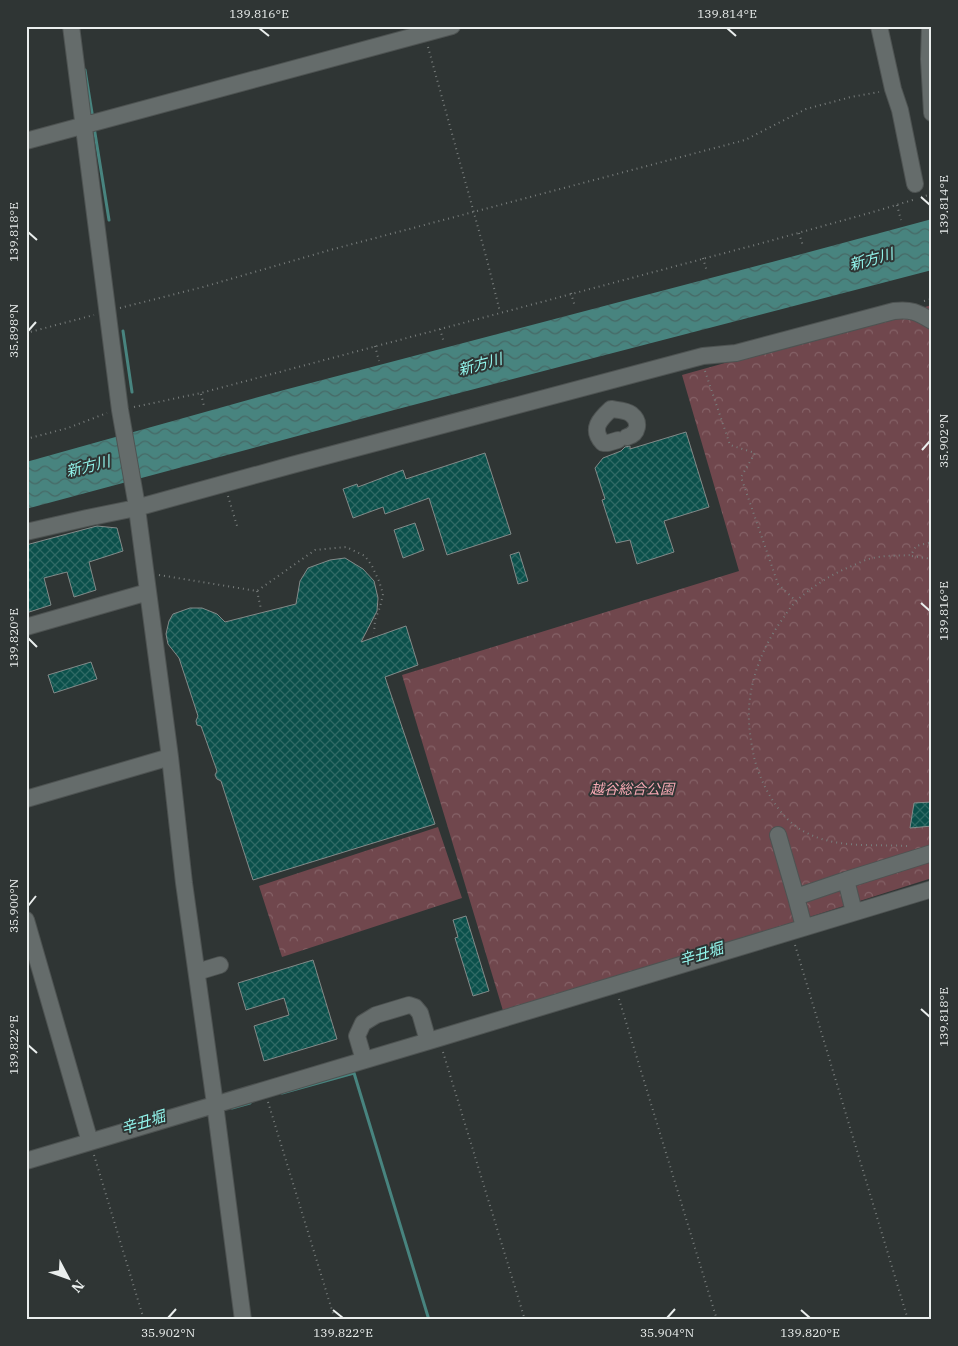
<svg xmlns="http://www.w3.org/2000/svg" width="958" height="1346" font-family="'IBM Plex Serif','Noto Sans JP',serif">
<defs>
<pattern id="park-crowns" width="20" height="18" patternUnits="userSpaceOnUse" patternTransform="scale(1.25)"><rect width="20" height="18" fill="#70474d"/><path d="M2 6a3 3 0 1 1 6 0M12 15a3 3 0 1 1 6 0" fill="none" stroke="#856267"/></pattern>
<pattern id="water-waves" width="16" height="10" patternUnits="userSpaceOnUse" patternTransform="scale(1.25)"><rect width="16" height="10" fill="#48847f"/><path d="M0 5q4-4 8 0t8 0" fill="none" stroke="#476966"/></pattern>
<pattern id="building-cross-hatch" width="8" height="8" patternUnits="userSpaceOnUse" patternTransform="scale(1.25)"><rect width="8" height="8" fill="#0b504b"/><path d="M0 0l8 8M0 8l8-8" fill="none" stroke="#2f6a65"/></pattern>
</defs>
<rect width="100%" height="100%" fill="#2f3534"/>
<!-- park -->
<path fill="url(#park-crowns)" d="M932,305V878L504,1014L402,675L739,571L682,375Z
M438,827L462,898L282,957L259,886Z"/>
<!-- water -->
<path fill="url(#water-waves)" d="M932,219V270L394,410L26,509V462L284,390L772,262Z"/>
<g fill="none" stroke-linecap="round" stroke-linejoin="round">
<!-- stream -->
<path stroke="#48847f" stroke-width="3" d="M85,70L93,119
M94,127L109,220
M123,331L132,392
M282,1093L354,1073L429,1320
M232,1108L250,1103"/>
</g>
<!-- building -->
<path fill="url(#building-cross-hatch)" stroke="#838a89" d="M686,432L709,507L664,521L674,552L637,564L630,540L616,543L602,500L605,499L595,468L603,458L621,451L625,447L630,446V449Z
M485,453L511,534L447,555L429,498L385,514L383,507L353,518L343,489L357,484L358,487L403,470L406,479Z
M415,523L424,550L403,558L394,530Z
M97,526L117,528L123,551L89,562L96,590L74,597L67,572L44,578L51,605L26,613V545Z
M519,552L528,581L518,584L510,555Z
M345,558L363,569L374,581L378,598L377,611L361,642L406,626L418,665L385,677L435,824L253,880L221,781L217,779L215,775L217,771L201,726L197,725L196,721L198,716L179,658L168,644L166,634L169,621L173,614L190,608H202L217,614L225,622L296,604L300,581L308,568L330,560Z
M91,662L97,679L54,693L48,675Z
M932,802V826L910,828L914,803Z
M466,916L489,991L473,996L455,938L458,937L453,920Z
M313,960L337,1039L264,1061L254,1026L289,1015L284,998L246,1010L238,983Z"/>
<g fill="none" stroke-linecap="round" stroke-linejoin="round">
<defs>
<path id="minor" d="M71,26L120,410L136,501L170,757L184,883L215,1104L243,1320
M879,26L893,89L900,110L915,184
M930,26L929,59L932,113
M26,141L452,26
M611,409C600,419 590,429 603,443H608L618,440
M611,409C617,410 626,410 631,414C641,422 638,434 627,437
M26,532L87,518L136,508L292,465L703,356L736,353L894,311C911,309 917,312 932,321
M26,627L148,592
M26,799L170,757
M778,835L796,897
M846,880L932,853
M26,920L90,1142
M804,927L796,897L846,880L854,912
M197,972L220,965
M364,1060L357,1036L363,1023L376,1015L409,1005L415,1007L420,1013L428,1041
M26,1161L439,1038L932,889"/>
</defs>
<!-- minor casing -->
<use href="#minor" stroke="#4e5352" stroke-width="18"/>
<!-- path -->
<path stroke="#787d7c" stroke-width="2" stroke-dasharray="1 4" stroke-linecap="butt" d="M428,47L487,260L500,312
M921,197L932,194
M897,205L901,220
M799,233L803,246
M703,258L707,272
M571,293L575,307
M924,301L932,299
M120,308L203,287L330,250L745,140L806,109L851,97L879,92
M440,329L444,343
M26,333L94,315
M375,346L379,361
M705,371L730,445L755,453L741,477L778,584L796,601
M201,394L204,406
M134,407L201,393L766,242L873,212L916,199
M26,439L68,428L107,413
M228,496L238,529
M912,556L932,559
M159,575L257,591L315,550L346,547L365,556L372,566L379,581L383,594L380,607L375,620L374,633
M257,591L261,609
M907,846C872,844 835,849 803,831C779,818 760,783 754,757C751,742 748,725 749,708C751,676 764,644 784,617C787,612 791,607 795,602C812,587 831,574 852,566C859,563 866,559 873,558C886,555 899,556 911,555L916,546L932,542
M795,945L908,1320
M619,999L717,1320
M443,1052L525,1320
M268,1102L335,1320
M94,1155L144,1320"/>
<!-- minor -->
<use href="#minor" stroke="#656c6b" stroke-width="16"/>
</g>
<!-- ticks -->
<path fill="none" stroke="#eaeeed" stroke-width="2" d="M259,28L269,36M727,28L736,36M921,197L930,205M28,232L37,240M28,331L36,322M922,450L930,441M921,603L930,611M28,638L37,647M28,906L36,896M921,1009L930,1017M28,1045L37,1053M333,1310L343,1318M801,1310L810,1318M168,1318L176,1309M667,1318L675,1309"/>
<g text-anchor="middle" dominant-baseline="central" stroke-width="4" stroke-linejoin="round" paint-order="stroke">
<!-- park labels -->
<g font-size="14" font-style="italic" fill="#f8a9b4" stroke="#2f3534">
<text x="632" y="789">越谷総合公園</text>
</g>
<!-- water labels -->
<g font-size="15" font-style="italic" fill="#92f4eb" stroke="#2f3534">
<text transform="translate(871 259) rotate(-15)">新方川</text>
<text transform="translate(480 364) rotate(-15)">新方川</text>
<text transform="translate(88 466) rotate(-14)">新方川</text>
<text transform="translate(701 954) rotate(-17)">辛丑堀</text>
<text transform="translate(143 1122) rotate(-17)">辛丑堀</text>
</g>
</g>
<!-- border -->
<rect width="958" height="1346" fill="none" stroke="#2f3534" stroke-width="55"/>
<!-- north arrow -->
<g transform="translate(68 1278) rotate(131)" stroke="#2f3534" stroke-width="4" paint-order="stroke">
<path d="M0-4L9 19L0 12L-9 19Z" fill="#eaeeed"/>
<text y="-8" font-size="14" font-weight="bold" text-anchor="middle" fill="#eaeeed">N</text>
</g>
<rect x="28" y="28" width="902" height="1290" fill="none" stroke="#eaeeed" stroke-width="2"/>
<g font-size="12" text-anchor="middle" fill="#eaeeed">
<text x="259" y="18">139.816°E</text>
<text x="727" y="18">139.814°E</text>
<text transform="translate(944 205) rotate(-90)" y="4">139.814°E</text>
<text transform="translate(14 232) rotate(-90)" y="4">139.818°E</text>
<text transform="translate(14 331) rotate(-90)" y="4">35.898°N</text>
<text transform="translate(944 441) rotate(-90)" y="4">35.902°N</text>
<text transform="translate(944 611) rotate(-90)" y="4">139.816°E</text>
<text transform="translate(14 638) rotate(-90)" y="4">139.820°E</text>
<text transform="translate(14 906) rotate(-90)" y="4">35.900°N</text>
<text transform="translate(944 1017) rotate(-90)" y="4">139.818°E</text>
<text transform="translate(14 1045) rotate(-90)" y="4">139.822°E</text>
<text x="168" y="1337">35.902°N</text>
<text x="343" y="1337">139.822°E</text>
<text x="667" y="1337">35.904°N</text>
<text x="810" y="1337">139.820°E</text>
</g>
</svg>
